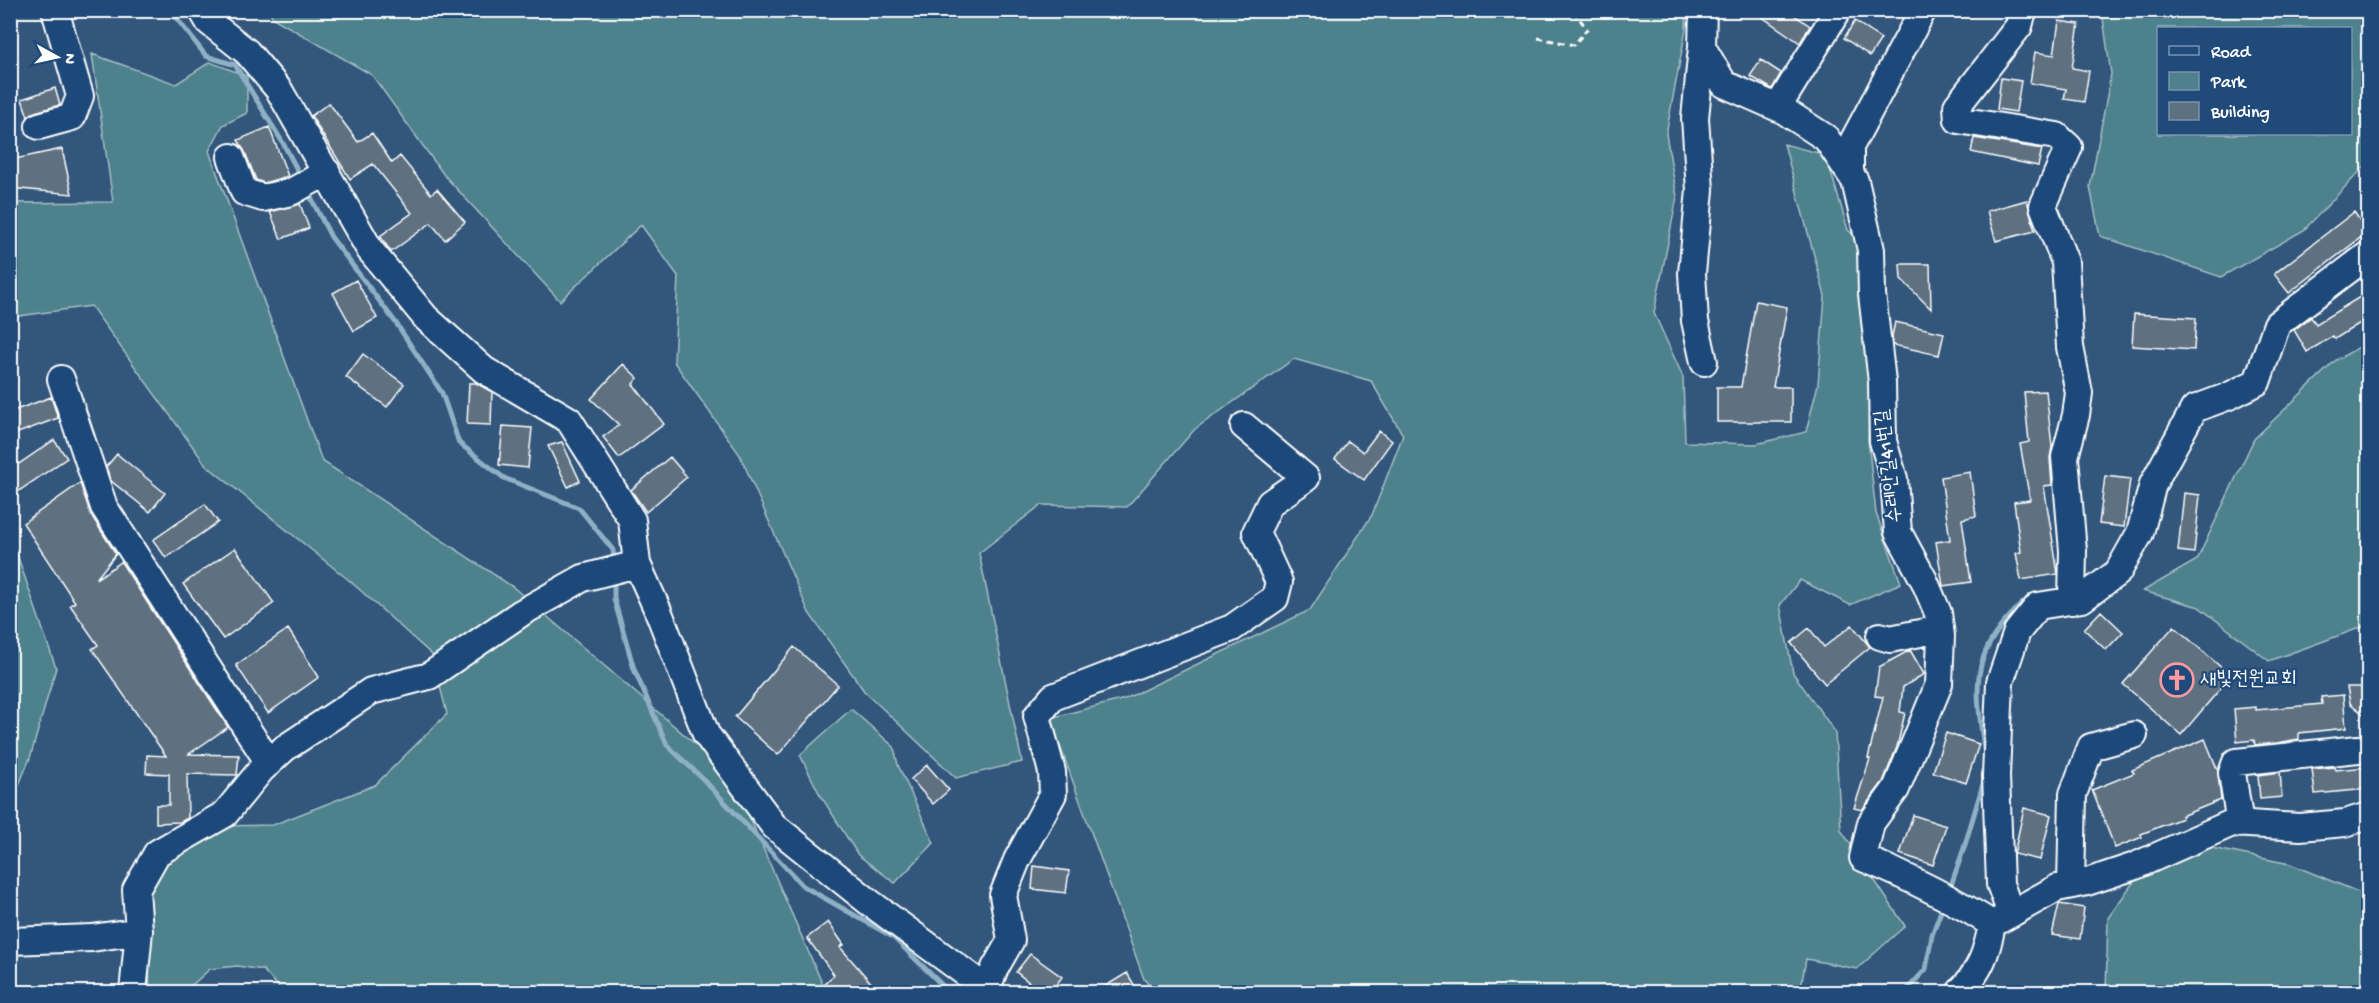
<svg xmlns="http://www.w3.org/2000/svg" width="2379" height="1003" font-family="'Gochi Hand','Poor Story',sans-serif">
<rect width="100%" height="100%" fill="#32567c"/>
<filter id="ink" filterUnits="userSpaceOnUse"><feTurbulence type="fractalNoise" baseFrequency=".0167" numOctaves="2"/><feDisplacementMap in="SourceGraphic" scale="12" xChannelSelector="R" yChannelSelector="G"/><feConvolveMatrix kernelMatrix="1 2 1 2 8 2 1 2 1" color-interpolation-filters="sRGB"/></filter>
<g filter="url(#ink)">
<!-- green -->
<path fill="#4e818c" stroke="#a6c0c6" stroke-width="1.5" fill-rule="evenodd" d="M269,11H1687L1686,29L1666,134L1677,197L1654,313L1683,377L1685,442L1756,444L1806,432L1818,384L1825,296L1784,144L1826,155L1848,230L1871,250L1868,440L1876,513L1901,583L1850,605L1800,580L1780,605L1793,673L1835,732L1841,830L1905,926L1857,969L1806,959L1800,992H1155L1144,979L1050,718L1125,699L1310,610L1372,515L1403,435L1371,381L1294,359L1195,429L1127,507L1041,505L979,553L1022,762L956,778L864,691L809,613L740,455L674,362L678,276L641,225L560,301L444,175L372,75L273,18Z
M2102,11H2368V163L2304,230L2221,277L2100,236L2090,187L2111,74ZM2158,28H2350V134H2158Z
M92,54L176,84L210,62L247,76V113L223,125L209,151L322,461L513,587L731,775L826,992H283L263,970L237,966L210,969L192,985L191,992H150L147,893L153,867L220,826L273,825L375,785L447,714L432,655L350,581L206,465L91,306L19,316L11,322V203L113,202Z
M2368,342V625L2269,661L2199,607L2143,591L2197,560L2254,439L2336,360Z
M10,534L56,668L30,758L11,804Z
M851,709L894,747L898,765L934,843L895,883L858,855L819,793L800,755Z
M2202,846L2290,864L2368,896V992H2106L2108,918L2134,881Z"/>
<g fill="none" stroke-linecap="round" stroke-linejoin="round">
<!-- stream -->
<path stroke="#8fb1c5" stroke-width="5" d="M170,10L206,56L235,65L283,143L302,179
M307,190L331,237L396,323L442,393L459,443L504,478L579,508L613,550L614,561
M614,577V599L634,669L667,745L704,780L803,886L893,937L949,992
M1985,756C1978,699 1966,662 2010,616C2018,608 2024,599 2035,596
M1949,891L1964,848L1985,777
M1905,992L1926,969L1932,935L1944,903"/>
</g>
<!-- building -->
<path fill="#5e7180" stroke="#fff" stroke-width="1.5" d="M1752,10H1787L1810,26L1800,43Z
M1855,21L1881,39L1870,56L1844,38Z
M2059,21L2079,24L2072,68L2089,71L2084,102L2064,99L2066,89L2030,83L2035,52L2054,55Z
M1761,60L1781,73L1772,89L1750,76Z
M2001,78L2021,81L2016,112L1997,109Z
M55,88L60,105L35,112L28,117L22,99Z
M329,103L358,142L372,133L392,163L400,156L431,194L437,189L465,222L445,240L431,223L391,252L380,236L412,213L373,164L350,179L311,116Z
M269,127L288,176L264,183L256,180L245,152L238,140Z
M1974,138L2042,149L2038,166L1971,152Z
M62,149L72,194L10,188V160Z
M2027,200L2035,231L1996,241L1987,211Z
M300,204L309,228L281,239L270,212Z
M2354,212L2368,232L2289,293L2274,274Z
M1900,264H1930L1931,309L1901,279Z
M356,280L377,318L354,331L333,293Z
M2363,295L2368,305V318L2335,339L2333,336L2307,352L2294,330L2311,317L2316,324Z
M1756,301L1787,307L1773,387H1791V422H1717V387H1741Z
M2134,314L2196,318L2194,350L2132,346Z
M1895,322L1944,333L1939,355L1893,345L1892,336Z
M363,354L404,384L387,407L346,377Z
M623,364L638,378L633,384L664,424L619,458L603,437L619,425L591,399Z
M469,383H476L492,392L491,425L467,424Z
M2046,391L2052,447L2050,458L2052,485L2044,486L2058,574L2021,580L2016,553L2021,552L2014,502L2030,500L2020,444L2029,442L2024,392Z
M51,397L58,418L10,436V412Z
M503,426L532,428L528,468L499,465Z
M1379,431L1392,441L1364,480L1335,459L1348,441L1363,452Z
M54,440L67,458L10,497V470Z
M562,442L580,481L568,487L548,446Z
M117,454L165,493L150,512L111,481L106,467Z
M670,457L687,477L646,512L631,490Z
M1970,472L1976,516L1962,519L1971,582L1943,586L1936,542L1950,540L1941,477Z
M2105,476L2130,479L2124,527L2099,524Z
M80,483L91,515L116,554L96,579L121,562L228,727L189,754L239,755L237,775L187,774L188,818L180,822L156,823V805H169V774L146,773L147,755L166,756L92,649L98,645L70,605L75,602L23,523Z
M2184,493L2200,495L2194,553L2178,551Z
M205,504L218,522L166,558L153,540Z
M235,548L274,603L223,639L183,584Z
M2101,611L2123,632L2106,650L2084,629Z
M1852,625L1870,647L1825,684L1791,643L1809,628L1824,647Z
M2174,626L2231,676L2181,735L2123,684Z
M288,629L319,677L268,713L236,665Z
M794,647L838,685L778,755L735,717Z
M1910,650L1924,674L1903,687L1900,712L1905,713L1897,747L1883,782L1862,810L1854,808L1870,759L1868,758L1883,697L1875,696L1879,667Z
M2347,687H2360L2368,695V718L2350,703Z
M2343,695L2346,728L2299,733V739L2277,743L2255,745L2254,740L2237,742L2234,709L2256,707V710L2322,704L2321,697Z
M1946,733L1979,744L1966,783L1933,772Z
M2205,739L2218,771L2221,800L2181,816L2182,818L2141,834L2142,837L2115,848L2092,790L2134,773L2132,770Z
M927,765L949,790L933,804L911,779Z
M2334,767L2335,770L2368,767V789L2315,794L2312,769Z
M2280,772L2282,797L2260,799L2258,775Z
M2024,808L2051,815L2040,860L2014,854Z
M1913,815L1946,826L1933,865L1900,854Z
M1034,866L1069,871L1066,893L1032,889Z
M2059,904L2084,908L2080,939L2052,935Z
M828,922L844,945L840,947L880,993H834L825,983L834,975L807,938Z
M1030,954L1062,977L1050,993H1043L1016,972Z
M1127,973L1139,993H1094Z"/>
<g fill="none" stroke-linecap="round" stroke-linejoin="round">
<defs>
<path id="minor" d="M202,10L209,22L247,52L279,90L370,250L426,318L484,370L569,420L632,520L637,564L659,613L706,734L774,826L869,902L991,992
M1703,10L1702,47L1724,84L1783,110L1826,138L1855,181L1871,250L1872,294L1882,382L1883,441L1894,479L1898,532L1924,580L1938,613L1941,636L1939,684L1896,789L1871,823L1863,858C1908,877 1951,898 1992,924C1987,953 1980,971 1960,992
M2023,10L2019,26L1957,106L1958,120L2057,136L2069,147L2043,206L2065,262L2070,347L2079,393L2076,415L2065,457L2073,551L2072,601
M1702,47L1695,118L1700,190L1692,273L1695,321L1704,362
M1778,107L1838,10
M39,126L72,117L80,96L55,10
M231,157L244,192L263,198L291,192L327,172
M1850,173V147L1923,10
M61,379L104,507L269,763
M1880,636L1890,639L1940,629
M2240,824L2232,773L2236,762L2358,749
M2071,885L2073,794L2091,747L2134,735
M2011,914L2000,884L1996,776L2000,682L2017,632L2038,606L2082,599L2118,572L2140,533L2153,484L2194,409L2229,396L2257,382L2277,324L2368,255
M1998,921L2057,888L2087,882L2135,866L2232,823L2300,827L2345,823L2368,816
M10,941L92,938L139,931
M987,988L995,968L1011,940L1003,895L1017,860L1053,794L1052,772L1037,716L1053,697L1232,628L1275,598L1279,582L1256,532L1270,503L1306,478L1244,426
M133,992L139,931L136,890L157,853L225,814L261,770L285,748L371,691L429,676L521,613L583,578L637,564"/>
</defs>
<!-- minor casing -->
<use href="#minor" stroke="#fff" stroke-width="30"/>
<!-- path -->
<path stroke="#fff" stroke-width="3" stroke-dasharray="6 4.5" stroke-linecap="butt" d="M1538,38L1574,45L1587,29L1573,10"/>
<!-- minor -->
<use href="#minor" stroke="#1f4a7a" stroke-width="26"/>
</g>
</g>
<!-- icons -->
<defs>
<symbol id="church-ring" viewBox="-11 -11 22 22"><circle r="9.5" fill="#1f4a7a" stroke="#ff9aa2" stroke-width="1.5"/><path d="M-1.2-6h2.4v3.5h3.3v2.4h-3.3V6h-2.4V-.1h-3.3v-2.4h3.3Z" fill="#ff9aa2"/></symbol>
</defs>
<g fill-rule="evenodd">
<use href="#church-ring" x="2158" y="661" width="38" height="38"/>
</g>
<g text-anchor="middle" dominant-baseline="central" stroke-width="4.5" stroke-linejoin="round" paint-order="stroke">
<!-- street labels -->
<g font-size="20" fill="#fff" stroke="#1f4a7a">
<text transform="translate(1890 466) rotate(-97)">수레안길41번길</text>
</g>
<!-- poi labels -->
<g font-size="20" fill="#fff" stroke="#1f4a7a" text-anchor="start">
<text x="2200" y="680">새빛전원교회</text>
</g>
</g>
<!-- margin -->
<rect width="2379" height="1003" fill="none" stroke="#1f4a7a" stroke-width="36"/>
<rect x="18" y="18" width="2343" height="967" fill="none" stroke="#fff" stroke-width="2" filter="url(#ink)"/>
<!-- legend -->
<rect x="2157" y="27" width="195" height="108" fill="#1f4a7a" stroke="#7992af" stroke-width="1.5"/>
<rect x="2169" y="46" width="30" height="9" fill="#1f4a7a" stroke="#7992af" stroke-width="1.5"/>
<text x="2211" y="57" font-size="18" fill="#ffffff">Road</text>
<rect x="2169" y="72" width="30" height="18" fill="#4e818c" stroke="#7992af" stroke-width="1.5"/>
<text x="2211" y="87" font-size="18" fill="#ffffff">Park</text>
<rect x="2169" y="102" width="30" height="18" fill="#5e7180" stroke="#7992af" stroke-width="1.5"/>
<text x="2211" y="117" font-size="18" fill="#ffffff">Building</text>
<!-- north arrow -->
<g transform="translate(57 57) rotate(98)" stroke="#1f4a7a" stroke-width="4.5" paint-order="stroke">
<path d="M0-4.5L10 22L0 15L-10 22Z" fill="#ffffff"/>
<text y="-9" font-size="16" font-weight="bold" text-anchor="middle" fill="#ffffff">N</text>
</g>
</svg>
